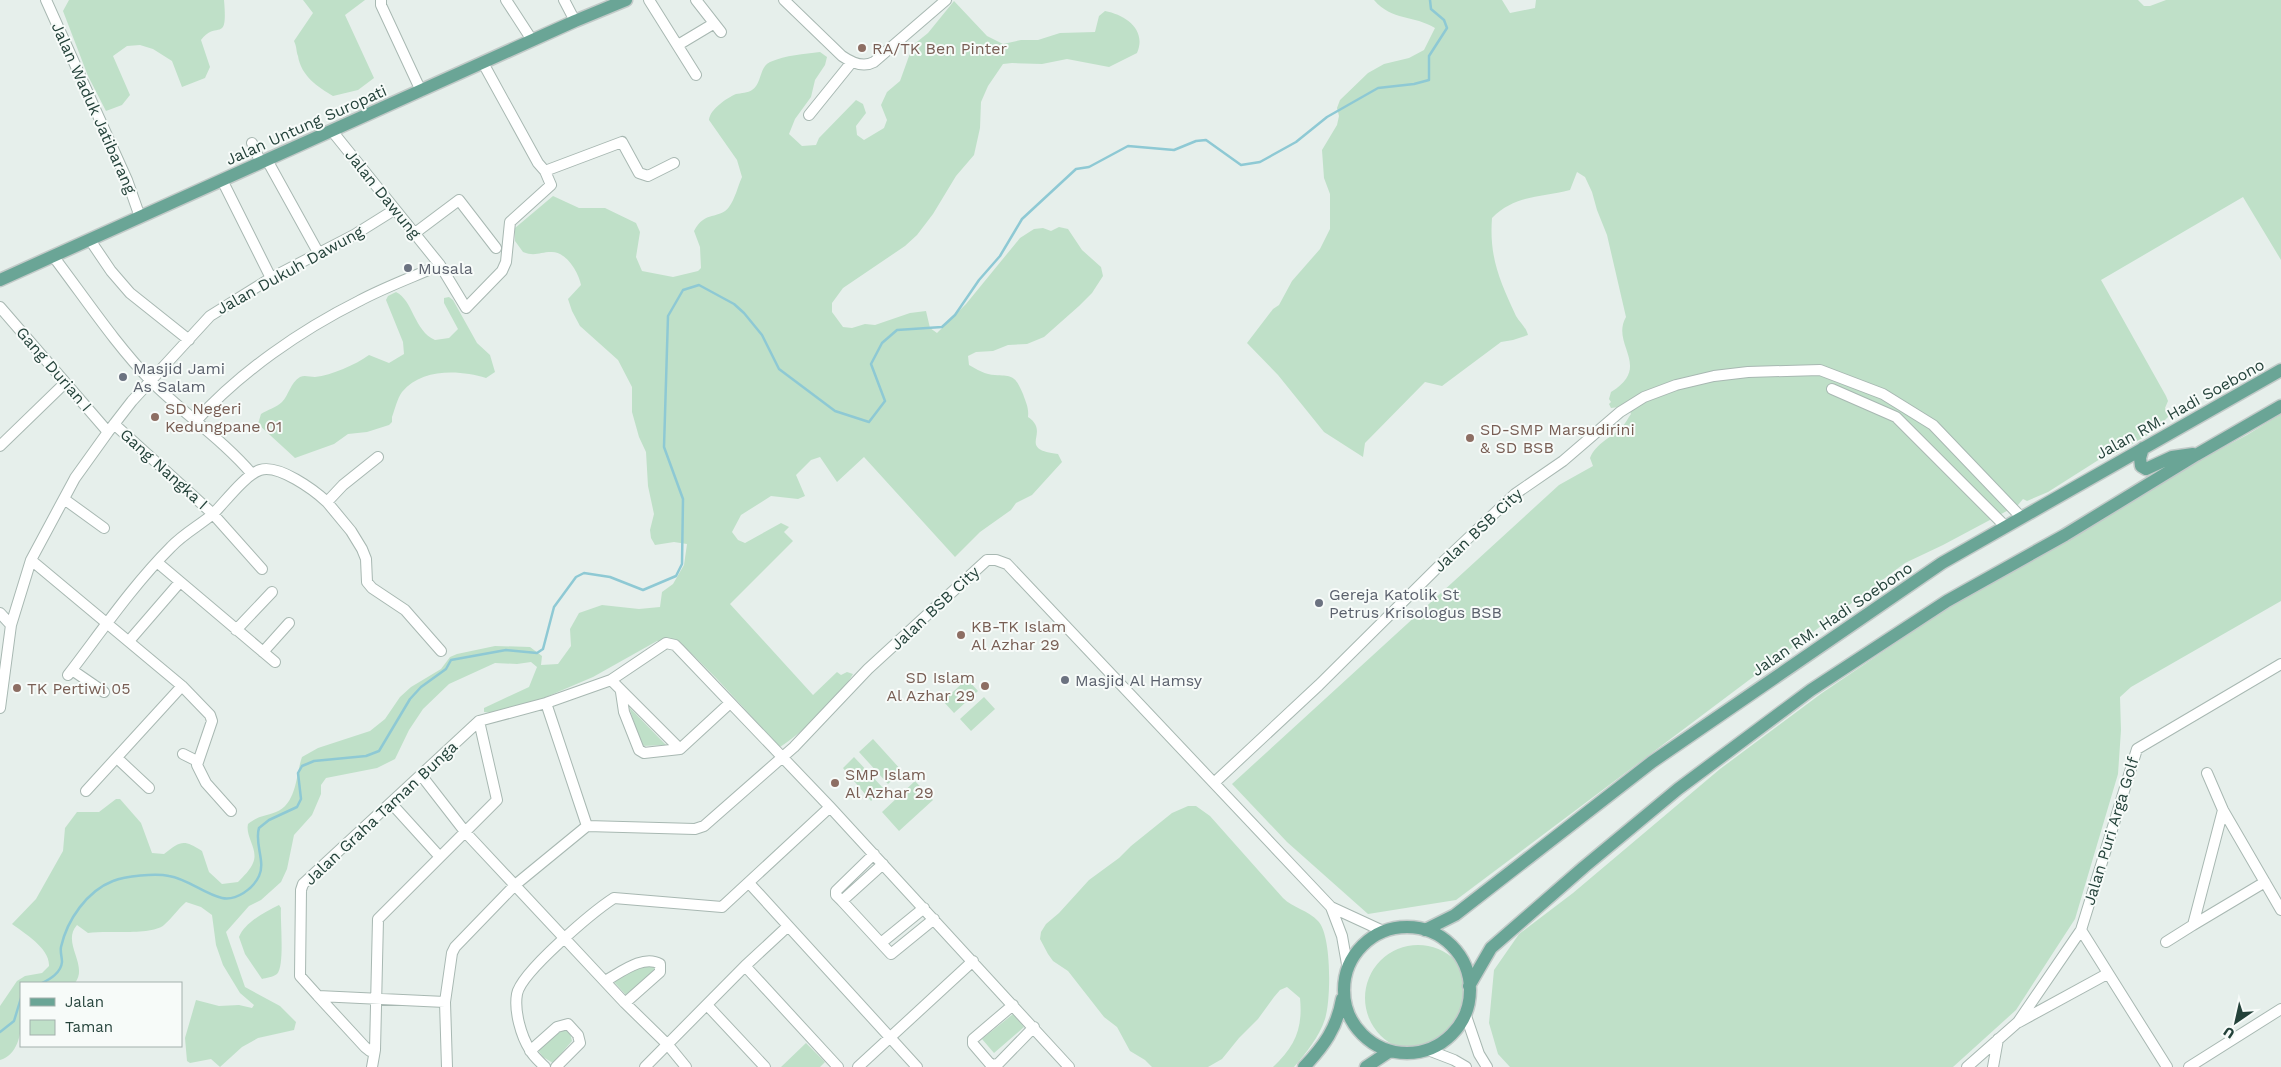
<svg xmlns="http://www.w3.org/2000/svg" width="2281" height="1067" font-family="'Work Sans',sans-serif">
<rect width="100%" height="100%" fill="#e6efeb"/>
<!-- green -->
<path fill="#bfe0c8" d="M69,0H224C228,46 217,19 201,40L210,67L205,78L182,87L172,61L153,49L140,45L127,46L113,56L130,95L122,105L106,111L88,76L63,11Z
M303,0H365L345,15L374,78L358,90L333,96C318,87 301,76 298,56C296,51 297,47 294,41L313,13Z
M1374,0H1502L1510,13L1535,8L1536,0H2138L2144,6H2150L2166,0H2281V260L2243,197L2101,280L2166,396L2168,401L2165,408L2169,416L2153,432L2116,453L2100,459L2048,492L2027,501L2023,499L2018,505L1943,545L1905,563L1456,900L1368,914L1287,842L1232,784L1559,485L1593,466L1590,458C1596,443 1611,438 1622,427C1625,424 1628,418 1631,414L1628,406L1611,408L1609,404L1611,402L1609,399L1611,392C1653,366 1610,345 1626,317L1607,235L1597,210L1592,192L1585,177L1577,172L1570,190C1541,198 1516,194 1492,218C1489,258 1500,281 1516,316C1520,323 1526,327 1528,335L1513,340L1501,342L1442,386L1425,382L1365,443L1363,457L1324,432L1278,375L1247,343L1273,309L1279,305L1292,281L1320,249L1330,229V194L1324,178L1322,150L1337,125L1339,116L1337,108L1340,100L1368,73L1384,64L1409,58L1424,50L1435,28C1414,15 1392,21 1374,0Z
M954,1L987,36L1003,44L1021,40H1038L1060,33L1095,32L1099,16L1105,11C1126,15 1147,30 1137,53L1109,67L1067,59L1042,64L1012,63L1003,64L988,86L981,102L980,128L974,155L956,176L933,214L917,235L905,246L843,288L832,303V312L843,327L852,328L865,324L875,325L910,313L926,311L930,328L937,333L966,304L1020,238L1034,229L1043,228L1051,231L1059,227L1068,229L1082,250L1101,267L1103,276L1092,293L1079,306L1044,337L1027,344L1008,345L993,351L976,352L968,356L969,365C976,369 986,375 995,375C1014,376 1015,376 1023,394C1026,403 1029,408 1028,417C1052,433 1015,449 1058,454L1062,462L1032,495L1016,503L1011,510L980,532L955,557L864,457L837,482L820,457L811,460L796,475L805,496L798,499L771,496L741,515L732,532L738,540L745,543L781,523L789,527L784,532L793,541L730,604L813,695L837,672L841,675L847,672L853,674C841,696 801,734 780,747L717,679L678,640L657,641L593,677L532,703L493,713L484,712V708L529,687L537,667L531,662L517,664L495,663L449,684L423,709L409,730L395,759L377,768L326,778L321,785V794L312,815L294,835L287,869L281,882L261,900L249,906L226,932L245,987L280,1006L296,1022L294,1030L258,1038L242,1047L220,1067L211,1059L190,1063L187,1061L185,1038L196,1000L219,1006L239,1005L252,1008L254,1005L240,993L223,965L216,945L212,915L201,907L186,902C178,909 172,918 164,925C151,936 107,930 88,933L77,925C61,943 89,965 75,983H21C21,1006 28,1052 0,1060V1006L17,981L25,976L42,973L49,966C50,948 24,933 12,924L36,899L63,851L65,828L77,812H99L116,799H120L141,823L152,853L164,854C181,841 183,839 202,851L209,872L222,884L238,882C243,877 251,869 253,863C259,850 245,837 248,824C259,815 264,817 276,812C297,804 296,774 302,757L318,748L370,731L385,719L400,697L411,687L441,669L450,657L457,654L495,646L530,647L542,656L541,665L558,664L571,646L570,629L579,613L602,605L639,609L660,607L662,592L673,584L684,565L687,544L674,542L655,545L651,538L650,530L654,514L648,486L646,452L639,437L632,412V387L618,360L580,326L572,311L568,299L581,285C579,273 566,251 551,252C540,252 535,257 523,252L515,241V228L553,196L579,208H605L636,223L640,232L636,257L642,271L673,277L698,271L701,268L700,247L694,231C705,210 719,220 729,207C735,199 738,186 742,177L737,160L709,120C710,109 727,98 736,94C741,93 748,93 752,90C762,84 759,67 770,62C786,55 804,54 820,52L827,57L825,65L815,80L811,97L795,119L789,134L802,146L816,145L819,138L856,100L863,104L866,113L856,126L857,135L864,140L884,128L887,120L881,105L887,92L900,81L913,45L928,33Z
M396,292C413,300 414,331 435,340L449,338L458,329L444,303V298L449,297L453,300L477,343L490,355L495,372L486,378C460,370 422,368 402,392C397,399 395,409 392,417V422L389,425L367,432L348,434L334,444L295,458L258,424L261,414C267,410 277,407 282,402C289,395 290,383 300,377C305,375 309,377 315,377C332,375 355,365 369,355L389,363L404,354L403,342L386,300L388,296Z
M2281,414V601L2131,687L2120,697L2121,730L2118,774L2075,919L2016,1010L1953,1067H1510L1498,1054L1489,1023L1494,970L1519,934L1573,893L1720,769L1822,693L1977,588L2027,561L2209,455L2247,435Z
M967,679L978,691L954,713L943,701Z
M984,697L995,709L971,731L960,719Z
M629,707L666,745L642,746Z
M873,739L902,771L888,784L859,752Z
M854,757L884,789L871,801L843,768Z
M915,781L933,800L899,831L882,812Z
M1188,806H1196L1210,816L1283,898C1293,908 1308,910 1318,921C1332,935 1331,1001 1325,1019C1319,1037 1306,1053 1294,1067H1273C1295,1046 1303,1029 1300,998L1287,987L1280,990L1274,997L1258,1019L1239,1038L1222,1059L1208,1067H1152L1145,1060L1130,1051L1117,1027L1104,1017L1068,971L1053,961L1048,954L1040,939L1041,932L1046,924L1059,913L1089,880L1119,858L1131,846L1172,813Z
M279,905L281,908C280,920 285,966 277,974C273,977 266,978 262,979L245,954L239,937C245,922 265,912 279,905Z
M1365 998a53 53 0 1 1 106 0a53 53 0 1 1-106 0Z
M653,965L655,970L626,995L614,982L634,967Z
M1013,1014L1024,1027L994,1053L982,1039Z
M562,1027L570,1033L572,1041L553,1063L543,1057L538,1050Z
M806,1043L825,1062L820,1067H781Z"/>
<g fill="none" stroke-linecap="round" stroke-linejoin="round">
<!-- stream -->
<path stroke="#8ec9d4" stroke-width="2.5" d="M42,983C50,979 61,973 62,962C62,957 60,952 61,947C67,920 87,891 113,881C125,876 156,873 169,876C188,879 204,894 222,898C236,901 253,889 259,876C266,862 254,843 259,828L269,820L297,807L301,799L298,773L302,766L314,761L366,756L379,751L410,699L421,687L446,669L451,660L506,650L537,653L543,649L554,607L576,577L584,573L610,577L643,590L676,576L682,564L683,499L664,447L668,316L683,290L699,285L734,304L744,313L762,335L779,369L835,411L869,422L885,401L871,364L882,343L897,330L942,327L955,315L979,280L1000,256L1022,219L1076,169L1089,167L1128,146L1174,150L1196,141L1206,140L1241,165L1260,162L1296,142L1327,117L1378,88L1414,84L1429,80V56L1447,28L1444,20L1431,9L1430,0
M0,1032L14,1021L21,998"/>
<defs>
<path id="minor" d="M46,0L127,180L140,217
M381,0V5L421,91
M506,0L532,40
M564,0L575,21
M649,0L696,75
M696,0L721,32
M784,0L842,56C852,63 863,68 874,62L946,0
M678,45L713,24
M483,63L538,163L545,171L622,142L639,173L648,176L674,163
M809,115L851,63
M332,131L440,265L466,308L502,271L506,262L510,222L551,185L545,171
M252,143L261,163
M267,160L319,254
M222,180L271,278
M415,233L459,200L496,248
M90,240L111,271L130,293L189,340
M53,256C85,298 115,344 152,382C184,414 222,439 252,474
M0,307L108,432
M1832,389L1896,417L2005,526
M196,421C240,372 301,330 359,301C385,287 413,277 440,265
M114,424L213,514L262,569
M0,446L65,383
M64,499L104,528
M327,502L351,531L362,549L366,559L367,582L372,588L405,610L441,651
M31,560L182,686L210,715L212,721L197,765L206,783L231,811
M158,563L275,662
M0,613L11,625
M236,630L272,592
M129,641L180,582
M263,652L289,623
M72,670L104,692
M68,675C101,632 133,585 171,547C183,534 200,525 213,514C225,502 245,475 260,470C279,464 314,490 327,502L343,485L378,457
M611,680L680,749L730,703
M621,692L624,712L639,750L644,753L680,749
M546,703L587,826
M0,708L11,625L31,560L75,478L108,432L132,401L210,316L271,278L354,235L394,210
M183,754L197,761
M117,758L149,788
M2207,773L2223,810L2281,910
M421,775L466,833L625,1003L668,1045L686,1067
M1215,782L1319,685L1444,561L1515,494L1563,461L1620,412L1644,397L1676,385L1714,376L1748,372L1820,370L1883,394L1933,425L2021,517
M86,791L182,686
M391,803L440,857
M874,854L836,891V895L842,901L883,864
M749,883L917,1067
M842,901L891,954L934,919
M1331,907L1383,931
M2193,925L2265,882
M2081,930L2167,1067
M2166,942L2193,925L2223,810
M881,943L924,908
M745,966L838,1067
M605,981C620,973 643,954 660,964V972L625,1003
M318,996L365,1047L370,1051L375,1050L378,919L497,800L479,721
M445,1002L318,996L300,976L301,890L303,884L479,721L546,703L611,680L666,643L675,645L679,649L830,807L1069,1067
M707,1005L765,1067
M1013,1005L973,1039V1044L991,1065L998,1064L1034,1027
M1465,1013L1479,1054L1487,1067
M2019,1022L2107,974
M1428,1050L1454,1060L1466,1067
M530,1051L557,1027L568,1024L578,1035L580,1043L556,1067
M372,1067L375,1050
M447,1067L445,1002L452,953L455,947L515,885L587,826L695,829L704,826L794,747L868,669L987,560H996L1007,564L1331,907L1342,936L1348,970
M545,1067C540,1062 533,1056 530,1050C521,1036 514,1011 517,994C521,972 594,911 614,898L722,907L830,807
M645,1067L745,966L787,927
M858,1067L973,961
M1967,1067L2018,1022L2081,930L2137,749L2281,664
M1993,1067L1998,1039
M2189,1067L2281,1009"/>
<path id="major" d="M0,280L575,21L626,0
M2143,448L2140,458L2141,466L2146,469L2172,457L2193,454
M1344 990a63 63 0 1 1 126 0a63 63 0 1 1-126 0Z
M1425,930L1455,915L1652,762L1942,563L2281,370
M1469,986L1491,948L1584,867L1678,789L1811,690L1947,601L2065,535L2196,455L2281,406
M1304,1067C1324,1046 1337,1028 1342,999
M1366,1067L1390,1051"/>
</defs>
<!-- minor casing -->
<use href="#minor" stroke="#a8b8b2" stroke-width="12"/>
<!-- major casing -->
<use href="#major" stroke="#c2cac8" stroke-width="15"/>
<!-- minor -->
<use href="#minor" stroke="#fff" stroke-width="10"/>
<!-- major -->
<use href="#major" stroke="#6aa596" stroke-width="12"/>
</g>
<!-- markers -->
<g fill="#8d6e63" stroke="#f7fbf9" stroke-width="2">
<circle cx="862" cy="48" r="5"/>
<circle cx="155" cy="417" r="5"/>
<circle cx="1470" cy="438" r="5"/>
<circle cx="961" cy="635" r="5"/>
<circle cx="985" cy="686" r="5"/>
<circle cx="17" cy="688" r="5"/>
<circle cx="835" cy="783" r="5"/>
</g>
<g fill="#6b7280" stroke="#f7fbf9" stroke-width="2">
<circle cx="408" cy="268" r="5"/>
<circle cx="123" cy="377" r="5"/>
<circle cx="1319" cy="603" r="5"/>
<circle cx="1065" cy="680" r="5"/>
</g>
<g text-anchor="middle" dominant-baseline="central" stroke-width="4" stroke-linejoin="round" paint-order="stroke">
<!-- education labels -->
<g font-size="16" fill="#785e54" stroke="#f7fbf9" text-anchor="start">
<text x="872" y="48">RA/TK Ben Pinter</text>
<text x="165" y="408">SD Negeri<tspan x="165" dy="18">Kedungpane 01</tspan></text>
<text x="1480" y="429">SD-SMP Marsudirini<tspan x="1480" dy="18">&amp; SD BSB</tspan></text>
<text x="971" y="626">KB-TK Islam<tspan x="971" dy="18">Al Azhar 29</tspan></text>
<text x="975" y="677" text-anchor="end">SD Islam<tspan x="975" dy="18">Al Azhar 29</tspan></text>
<text x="27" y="688">TK Pertiwi 05</text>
<text x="845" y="774">SMP Islam<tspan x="845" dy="18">Al Azhar 29</tspan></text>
</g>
<!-- street labels -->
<g font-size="16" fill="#24423a" stroke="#f7fbf9">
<text transform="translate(94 108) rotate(66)">Jalan Waduk Jatibarang</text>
<text transform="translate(306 125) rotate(-24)">Jalan Untung Suropati</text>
<text transform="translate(383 194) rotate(51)">Jalan Dawung</text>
<text transform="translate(290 270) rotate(-29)">Jalan Dukuh Dawung</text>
<text transform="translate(54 369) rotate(49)">Gang Durian I</text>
<text transform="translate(2180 409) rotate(-29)">Jalan RM. Hadi Soebono</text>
<text transform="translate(164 469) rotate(42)">Gang Nangka I</text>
<text transform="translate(1478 530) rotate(-43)">Jalan BSB City</text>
<text transform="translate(935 608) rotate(-43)">Jalan BSB City</text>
<text transform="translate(1832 619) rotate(-34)">Jalan RM. Hadi Soebono</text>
<text transform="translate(381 813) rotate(-43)">Jalan Graha Taman Bunga</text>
<text transform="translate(2111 831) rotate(-73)">Jalan Puri Arga Golf</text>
</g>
<!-- worship labels -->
<g font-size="16" fill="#5b616d" stroke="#f7fbf9" text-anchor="start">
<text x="418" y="268">Musala</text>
<text x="133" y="368">Masjid Jami<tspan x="133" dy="18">As Salam</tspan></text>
<text x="1329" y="594">Gereja Katolik St<tspan x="1329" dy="18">Petrus Krisologus BSB</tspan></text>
<text x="1075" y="680">Masjid Al Hamsy</text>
</g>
</g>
<!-- legend -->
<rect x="20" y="982" width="162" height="65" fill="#f7fbf9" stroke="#a3b1ad"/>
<rect x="30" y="998" width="25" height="8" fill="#6aa596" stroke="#a3b1ad"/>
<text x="65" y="1007" font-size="15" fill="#24423a">Jalan</text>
<rect x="30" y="1020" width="25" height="15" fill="#bfe0c8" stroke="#a3b1ad"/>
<text x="65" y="1032" font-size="15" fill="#24423a">Taman</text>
<!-- north arrow -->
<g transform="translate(2236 1022) rotate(214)" stroke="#f7fbf9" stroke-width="4" paint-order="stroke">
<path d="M0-4L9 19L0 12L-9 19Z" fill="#24423a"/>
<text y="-8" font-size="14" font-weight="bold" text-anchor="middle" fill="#24423a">U</text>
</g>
</svg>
